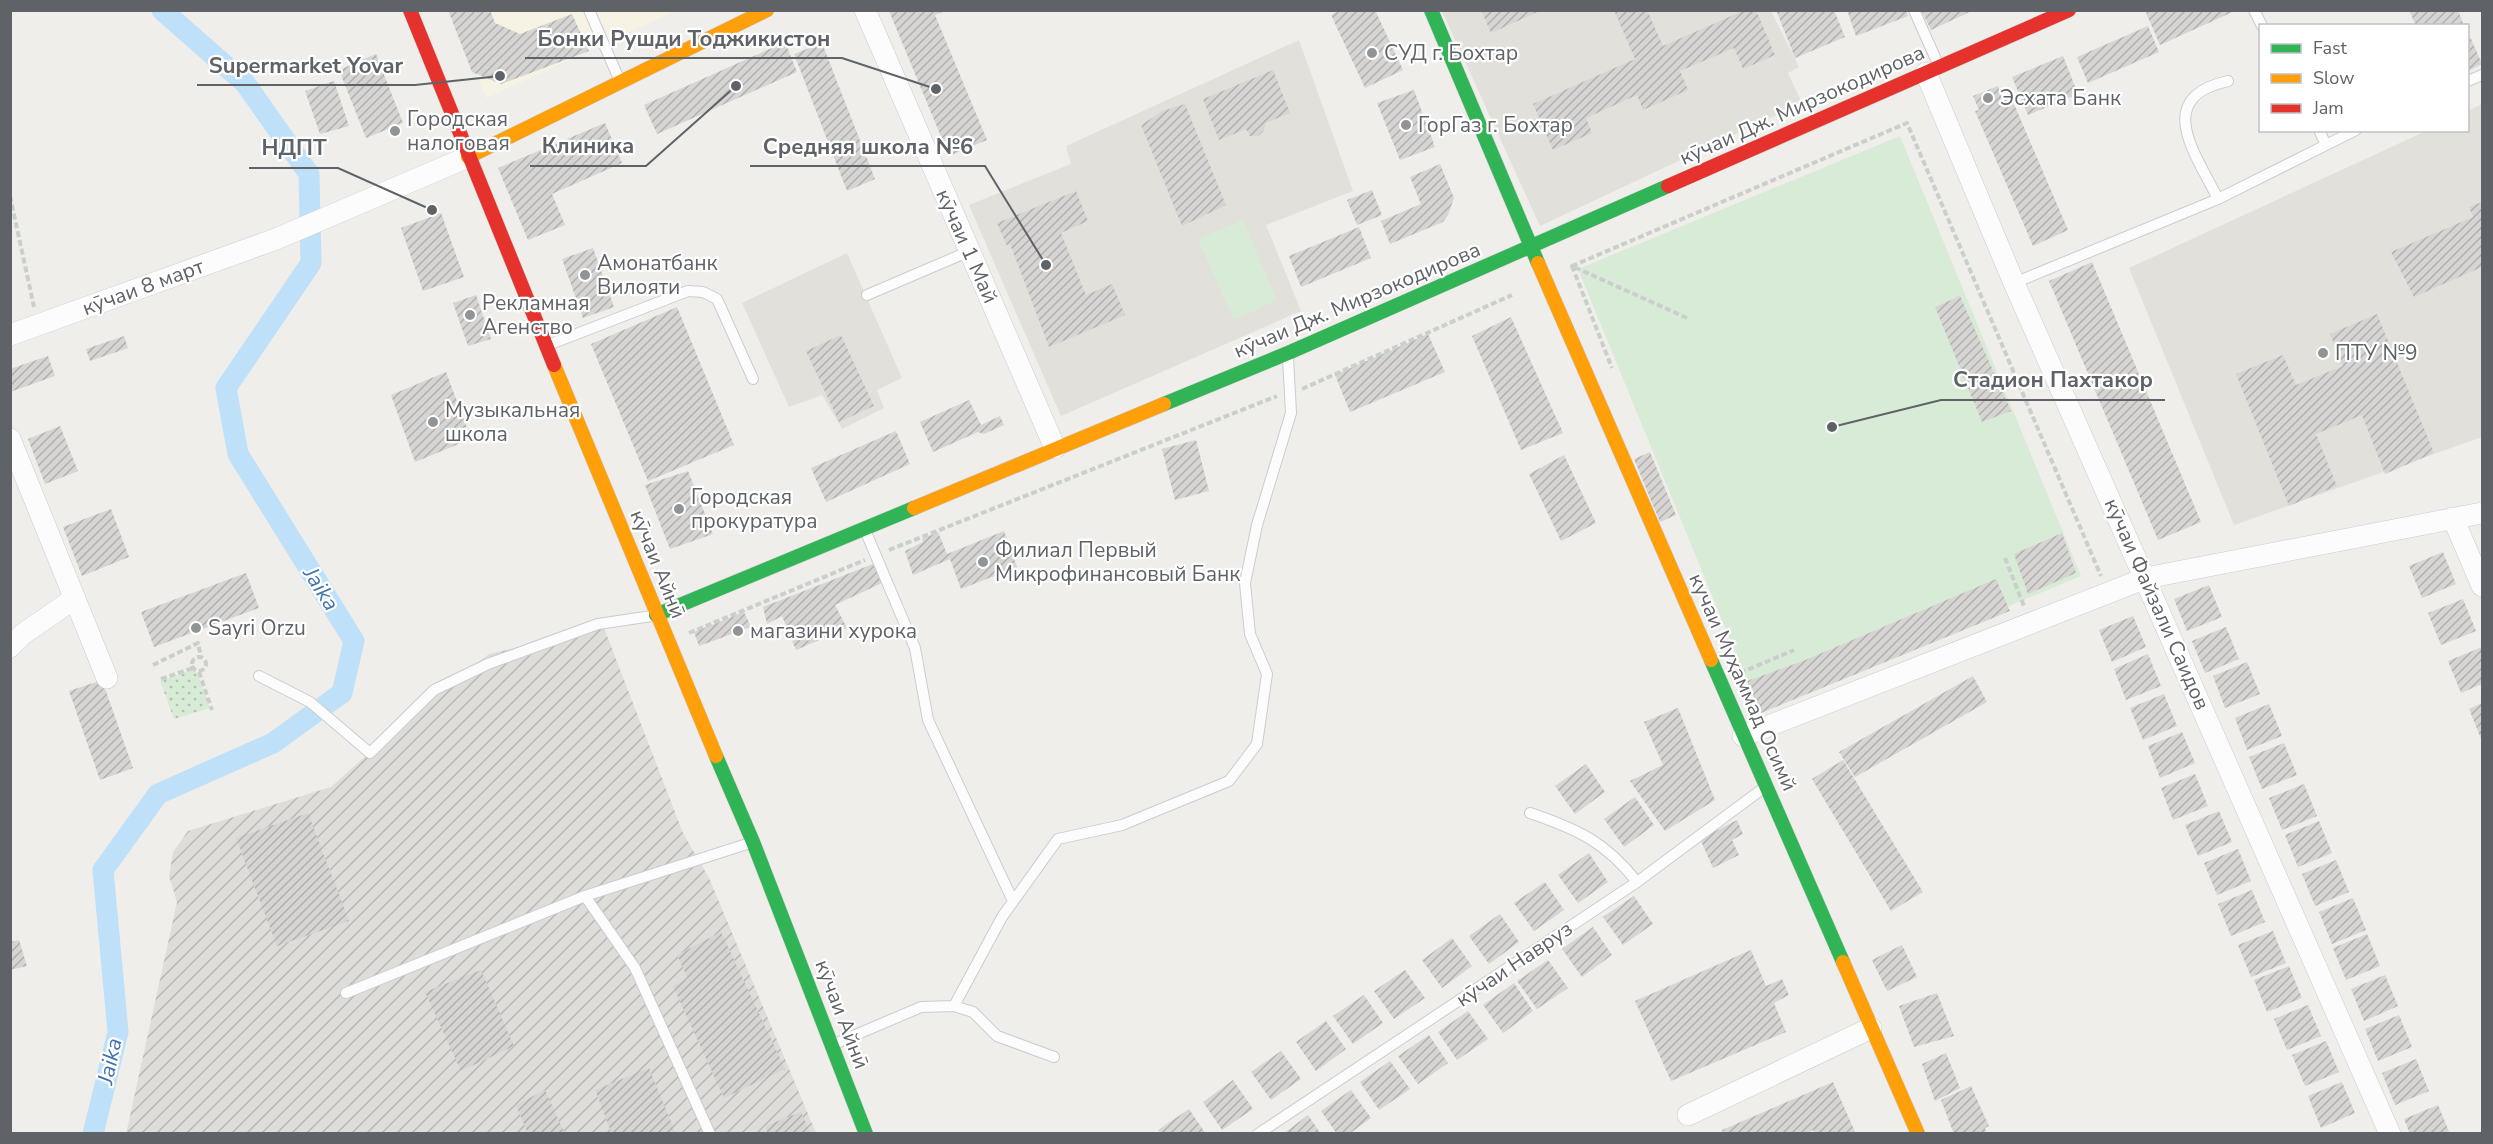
<svg xmlns="http://www.w3.org/2000/svg" width="2493" height="1144" font-family="'Nunito Sans',sans-serif">
<defs>
<pattern id="industrial-furrows" width="10" height="10" patternUnits="userSpaceOnUse" patternTransform="scale(1.5)"><rect width="10" height="10" fill="#dfddda"/><path d="M-1 1l2-2M0 10L10 0M9 11l2-2" fill="none" stroke="#b8b7b5"/></pattern>
<pattern id="grass-dots" width="8" height="8" patternUnits="userSpaceOnUse" patternTransform="scale(1.5)"><rect width="8" height="8" fill="#d8ebd6"/><path d="M2 2h.1M6 6h.1" fill="none" stroke="#b2c2b1" stroke-width="1.8" stroke-linecap="round"/></pattern>
<pattern id="building-hatch" width="6" height="6" patternUnits="userSpaceOnUse" patternTransform="scale(1.5)"><rect width="6" height="6" fill="#d6d5d3"/><path d="M-1 1l2-2M0 6l6-6M5 7l2-2" fill="none" stroke="#b1b0af"/></pattern>
</defs>
<rect width="100%" height="100%" fill="#efeeea"/>
<!-- commercial -->
<path fill="#f7f3e4" d="M451,11H675L486,98Z"/>
<!-- industrial -->
<path fill="url(#industrial-furrows)" d="M604,628L683,833L709,878L816,1133L126,1134L177,902L169,876L173,852L188,831L331,787L416,711L489,654Z"/>
<!-- education -->
<path fill="#e2e0da" d="M1442,11H1771L1799,67L1788,73L1802,103L1540,226Z
M1299,40L1353,191L1266,225L1301,311L1061,416L969,205L1071,164L1066,146Z
M2482,104V437L2234,525L2129,268L2426,131L2468,130V111Z
M847,253L902,378L877,390L884,408L842,429L822,395L789,407L742,303Z"/>
<!-- grass -->
<path fill="url(#grass-dots)" d="M192,670L197,673L210,708L174,719L160,681Z"/>
<!-- pitch -->
<path fill="#d8ebd6" d="M1900,136L2081,576L1759,710L1578,269Z
M1243,220L1277,300L1234,320L1198,239Z"/>
<g fill="none" stroke-linecap="round" stroke-linejoin="round">
<!-- canal -->
<path stroke="#bfe0f9" stroke-width="21" d="M93,1134L118,1032L103,870L158,794L273,743L342,693L354,641L238,454L226,388L311,263L309,174L245,83L162,10"/>
</g>
<!-- building -->
<path fill="url(#building-hatch)" d="M448,10H490L495,23L520,34L572,14L589,51L501,84L472,72Z
M1341,10H1375L1403,70L1365,88L1331,15Z
M1481,10H1542L1491,33Z
M1614,10H1647L1663,46L1745,10H1756L1775,55L1743,69L1734,48L1680,71L1688,90L1643,110L1637,95L1586,118L1592,133L1553,150L1533,104L1635,59Z
M1776,10H1834L1845,37L1795,58Z
M1847,10H1906L1908,16L1856,36Z
M1921,10H1974L1931,30Z
M2151,10H2237L2160,45L2146,13Z
M2409,10H2458L2464,26H2416Z
M889,11H945L935,15L987,140L949,156Z
M2148,26L2159,52L2088,83L2077,57Z
M2468,32L2482,64L2468,71Z
M785,42L797,72L657,134L644,105Z
M822,43L875,179L847,191L794,54Z
M376,54L403,123L366,138L339,70Z
M2063,56L2078,94L2028,115L2012,77Z
M1273,70L1290,113L1266,123L1263,132L1258,136H1250L1246,129L1219,140L1203,99Z
M334,81L349,126L320,134L305,91Z
M1998,86L2003,101L2011,97L2068,230L2033,246L1975,111L1979,110L1973,96Z
M1414,90L1435,147L1400,160L1377,103Z
M1185,104L1226,205L1182,226L1141,125L1163,111Z
M605,123L622,163L552,194L565,225L528,240L498,168Z
M1440,164L1454,198L1448,215L1443,222L1390,244L1381,221L1421,204L1410,177Z
M1372,190L1382,215L1357,225L1347,200Z
M1076,191L1088,221L1061,233L1086,295L1112,284L1125,315L1049,347L1010,244L1007,246L997,223Z
M2482,202V267L2414,297L2391,252L2473,217L2469,207Z
M441,213L464,277L423,291L401,228Z
M1359,227L1371,258L1301,287L1289,256Z
M593,248L614,307L583,318L562,259Z
M2092,262L2201,522L2158,540L2049,281Z
M476,295L491,339L468,346L453,303Z
M1960,296L2011,411L1982,422L1935,307Z
M677,307L734,445L648,481L591,344Z
M2377,314L2434,453L2385,474L2362,415L2316,434L2337,486L2289,506L2236,374L2283,355L2296,385L2343,366L2330,334Z
M1511,317L1563,433L1521,450L1472,336Z
M1428,334L1445,372L1350,412L1335,375Z
M841,335L874,406L839,422L806,351Z
M124,336L128,348L90,361L86,349Z
M48,356L55,376L10,392V369Z
M446,372L471,439L415,462L391,395Z
M969,400L981,425L1000,416L1004,425L984,434L978,432L933,452L920,422Z
M60,426L78,471L45,484L28,439Z
M896,431L910,464L826,502L811,468Z
M1196,440L1209,491L1175,500L1162,449Z
M1650,452L1676,515L1660,522L1634,459Z
M1564,455L1596,523L1561,541L1529,474Z
M688,471L713,534L670,549L645,485Z
M111,509L129,557L82,576L63,527Z
M1004,531L1017,567L961,589L950,559L913,575L905,551L923,542L922,539L938,532L947,554Z
M2062,533L2076,573L2028,594L2014,554Z
M2443,552L2456,584L2422,598L2409,566Z
M873,564L882,583L835,605L847,628L796,650L782,616L767,624L763,607Z
M246,573L259,608L154,647L141,612Z
M1996,579L2010,611L1761,713L1747,681L1803,661Z
M2209,585L2222,617L2187,631L2174,599Z
M2463,599L2476,631L2441,645L2428,613Z
M744,612L751,627L699,646L694,632Z
M2133,616L2146,647L2112,662L2099,630Z
M2226,627L2239,659L2205,673L2192,641Z
M2482,647V684L2461,693L2448,661Z
M2148,654L2161,686L2126,700L2114,669Z
M2247,662L2260,694L2225,708L2213,676Z
M1973,676L1987,702L1855,777L1839,752Z
M102,680L133,768L100,780L69,691Z
M2164,694L2177,726L2143,740L2130,708Z
M2482,703V741L2469,709Z
M2269,704L2282,736L2247,750L2235,718Z
M1678,708L1715,800L1665,831L1630,781L1663,765L1644,722Z
M2182,732L2195,763L2160,778L2148,746Z
M2284,743L2297,775L2262,789L2249,757Z
M1843,760L1923,892L1891,911L1812,779Z
M1586,764L1605,792L1575,814L1555,786Z
M2195,774L2208,806L2173,820L2161,788Z
M2304,784L2317,816L2282,830L2269,798Z
M1635,797L1654,825L1624,847L1604,819Z
M2219,811L2232,842L2198,856L2185,825Z
M308,813L349,921L277,946L236,838Z
M1737,820L1743,834L1732,840L1739,855L1713,868L1700,839Z
M2319,821L2332,853L2298,867L2285,835Z
M2238,849L2251,881L2217,895L2204,863Z
M1589,853L1608,882L1578,903L1558,875Z
M2336,860L2349,892L2315,906L2302,874Z
M1545,882L1564,910L1534,931L1514,903Z
M2252,890L2265,922L2231,936L2218,904Z
M1634,896L1653,924L1623,945L1603,917Z
M2353,898L2366,930L2332,944L2319,912Z
M1500,914L1519,942L1489,964L1469,936Z
M1593,927L1612,955L1582,977L1562,949Z
M2273,931L2286,963L2251,977L2238,945Z
M721,932L785,1069L724,1098L673,986L688,979L677,955Z
M2367,934L2380,966L2346,980L2333,948Z
M1452,938L1472,966L1442,988L1422,960Z
M19,940L27,966L10,970V942Z
M1902,945L1917,977L1887,991L1872,960Z
M1751,950L1766,986L1782,979L1789,995L1774,1003L1786,1032L1671,1081L1635,1001Z
M1548,960L1568,988L1537,1009L1517,981Z
M2289,966L2302,998L2267,1012L2254,980Z
M481,970L514,1046L461,1071L425,992Z
M1405,970L1425,998L1394,1019L1374,991Z
M2385,975L2398,1006L2364,1021L2351,989Z
M1514,983L1533,1011L1503,1033L1483,1005Z
M1937,993L1954,1036L1914,1047L1899,1006Z
M1364,995L1383,1023L1353,1044L1333,1016Z
M2308,1005L2321,1036L2287,1050L2274,1019Z
M1468,1011L1488,1039L1457,1060L1438,1032Z
M2399,1015L2412,1047L2378,1061L2365,1029Z
M1326,1021L1346,1049L1316,1071L1296,1042Z
M1429,1035L1448,1063L1418,1084L1398,1056Z
M2326,1041L2339,1072L2305,1086L2292,1055Z
M1281,1051L1301,1079L1271,1100L1251,1072Z
M1946,1053L1960,1088L1935,1101L1922,1064Z
M2416,1059L2429,1091L2395,1105L2382,1073Z
M1390,1061L1410,1089L1379,1110L1360,1082Z
M649,1068L676,1134H612L595,1090Z
M1233,1080L1253,1109L1222,1130L1203,1102Z
M1833,1082L1856,1134H1815L1813,1130L1805,1134H1723L1722,1130Z
M2342,1082L2355,1113L2321,1128L2308,1096Z
M1971,1086L1989,1126L1985,1128L1987,1134H1954L1941,1100Z
M545,1090L565,1134H528L516,1105Z
M1351,1090L1371,1118L1349,1134H1337L1321,1111Z
M2438,1105L2450,1134H2410L2404,1119Z
M1189,1109L1206,1134H1161L1158,1130Z
M801,1112L811,1134H768L765,1126Z
M1308,1115L1321,1134H1283Z"/>
<g fill="none" stroke-linecap="round" stroke-linejoin="round">
<defs>
<path id="lane" d="M589,10L619,79
M1914,10L1938,64
M2254,10L2262,26
M2468,81L2482,75
M2319,130L2326,145L2356,130
M2218,199C2196,154 2152,98 2228,81
M2014,283L2218,199L2326,145
M867,295L970,251
M548,345L688,291L703,292L717,299L753,379
M865,530L915,648L928,720L1013,901
M259,676L310,702L370,753L434,690L488,664L598,624L652,616
M1530,813C1577,829 1606,842 1637,882
M585,896L635,968L710,1134
M346,993L585,896L750,843
M954,1006L1002,917L1058,839L1122,825L1229,781L1257,744L1267,674L1250,634L1245,583L1257,525L1291,413L1288,357
M832,1045L921,1007L954,1006L973,1012L997,1036L1054,1057
M1258,1134L1637,882L1765,787"/>
<path id="street" d="M865,10L1055,448
M1926,73L2014,283L2390,1134
M10,335L276,239L468,157
M10,439L107,678
M2453,518L2482,586
M10,647L23,634L75,598
M1743,736L2146,578L2482,513
M1688,1115L1871,1028"/>
<path id="fast" d="M1431,10L1538,263
M1164,404L1288,353L1668,186
M656,615L914,508
M1711,660L1843,962
M716,756L753,842L866,1134"/>
<path id="slow" d="M468,157L767,10
M1538,263L1711,660
M554,365L716,756
M914,508L1164,404
M1843,962L1918,1134"/>
<path id="jam" d="M410,10L554,365
M1668,186L2069,10"/>
</defs>
<!-- lane casing -->
<use href="#lane" stroke="#cbcccc" stroke-width="12"/>
<!-- street casing -->
<use href="#street" stroke="#cbcccc" stroke-width="22"/>
<!-- fast casing -->
<use href="#fast" stroke="#cacacb" stroke-width="15"/>
<!-- slow casing -->
<use href="#slow" stroke="#cacacb" stroke-width="15"/>
<!-- jam casing -->
<use href="#jam" stroke="#cacacb" stroke-width="15"/>
<!-- path -->
<path stroke="#cacfcc" stroke-width="4" stroke-dasharray="6 3" stroke-linecap="butt" d="M10,196L34,307
M1572,266L1612,368
M1687,318L1572,266L1907,123L2101,576
M1302,389L1512,295
M889,550L1277,396
M2005,558L2024,606
M689,633L865,560
M192 664a7 7 0 1 1 14 0a7 7 0 1 1-14 0Z
M153,665L198,643L201,657
M199,672L212,710
M1740,673L1794,650
M161,679L193,668"/>
<!-- lane -->
<use href="#lane" stroke="#fdfcfc" stroke-width="10"/>
<!-- street -->
<use href="#street" stroke="#fdfcfc" stroke-width="21"/>
<!-- fast -->
<use href="#fast" stroke="#30b455" stroke-width="14"/>
<!-- slow -->
<use href="#slow" stroke="#ff9f0a" stroke-width="14"/>
<!-- jam -->
<use href="#jam" stroke="#e5322d" stroke-width="14"/>
</g>
<!-- markers -->
<g fill="#919496" stroke="#fff" stroke-width="2">
<circle cx="1372" cy="53" r="6"/>
<circle cx="1988" cy="98" r="6"/>
<circle cx="1406" cy="125" r="6"/>
<circle cx="395" cy="131" r="6"/>
<circle cx="585" cy="275" r="6"/>
<circle cx="470" cy="315" r="6"/>
<circle cx="2323" cy="353" r="6"/>
<circle cx="433" cy="422" r="6"/>
<circle cx="679" cy="509" r="6"/>
<circle cx="983" cy="562" r="6"/>
<circle cx="196" cy="628" r="6"/>
<circle cx="738" cy="631" r="6"/>
</g>
<g text-anchor="middle" dominant-baseline="central" stroke-width="4.5" stroke-linejoin="round" paint-order="stroke">
<!-- poi labels -->
<g font-size="21" fill="#5f6368" stroke="#fff" text-anchor="start">
<text x="1384" y="53">СУД г. Бохтар</text>
<text x="2000" y="98">Эсхата Банк</text>
<text x="407" y="119">Городская<tspan x="407" dy="24">налоговая</tspan></text>
<text x="1418" y="125">ГорГаз г. Бохтар</text>
<text x="597" y="263">Амонатбанк<tspan x="597" dy="24">Вилояти</tspan></text>
<text x="482" y="303">Рекламная<tspan x="482" dy="24">Агенство</tspan></text>
<text x="2335" y="353">ПТУ №9</text>
<text x="445" y="410">Музыкальная<tspan x="445" dy="24">школа</tspan></text>
<text x="691" y="497">Городская<tspan x="691" dy="24">прокуратура</tspan></text>
<text x="995" y="550">Филиал Первый<tspan x="995" dy="24">Микрофинансовый Банк</tspan></text>
<text x="208" y="628">Sayri Orzu</text>
<text x="750" y="631">магазини хурока</text>
</g>
<!-- street labels -->
<g font-size="21" fill="#5f6368" stroke="#fff">
<text transform="translate(1802 105) rotate(-24)">кӯчаи Дж. Мирзокодирова</text>
<text transform="translate(967 246) rotate(66)">кӯчаи 1 Май</text>
<text transform="translate(143 287) rotate(-20)">кӯчаи 8 март</text>
<text transform="translate(1357 300) rotate(-23)">кӯчаи Дж. Мирзокодирова</text>
<text transform="translate(658 564) rotate(68)">кӯчаи Айнӣ</text>
<text transform="translate(2157 604) rotate(66)">кӯчаи Файзали Саидов</text>
<text transform="translate(1743 682) rotate(66)">кучаи Муҳаммад Осимй</text>
<text transform="translate(1514 964) rotate(-34)">кӯчаи Навруз</text>
<text transform="translate(842 1014) rotate(69)">кӯчаи Айнӣ</text>
</g>
<!-- water labels -->
<g font-size="22" font-style="italic" fill="#4174aa" stroke="#fff">
<text transform="translate(321 589) rotate(58)">Jaika</text>
<text transform="translate(110 1061) rotate(-78)">Jaika</text>
</g>
</g>
<!-- callouts -->
<path fill="none" stroke="#5f6368" stroke-width="2" d="M936 89L842 58H525M500 76L415 85H197M736 86L646 166H530M1046 265L985 166H750M432 210L338 168H249M1832 427L1941 400H2165"/>
<g fill="#5f6368" stroke="#fff" stroke-width="2">
<circle cx="936" cy="89" r="6"/>
<circle cx="500" cy="76" r="6"/>
<circle cx="736" cy="86" r="6"/>
<circle cx="1046" cy="265" r="6"/>
<circle cx="432" cy="210" r="6"/>
<circle cx="1832" cy="427" r="6"/>
</g>
<g font-size="22" text-anchor="middle" font-weight="bold" fill="#5f6368" stroke="#fff" stroke-width="4.5" stroke-linejoin="round" paint-order="stroke">
<text x="684" y="46">Бонки Рушди Тоджикистон</text>
<text x="306" y="73">Supermarket Yovar</text>
<text x="588" y="153">Клиника</text>
<text x="868" y="154">Средняя школа №6</text>
<text x="294" y="155">НДПТ</text>
<text x="2053" y="387">Стадион Пахтакор</text>
</g>
<!-- border -->
<rect width="2493" height="1144" fill="none" stroke="#5f6368" stroke-width="24"/>
<!-- legend -->
<rect x="2259" y="24" width="210" height="108" fill="#ffffff" stroke="#bfc1c3" stroke-width="1.5"/>
<rect x="2271" y="44" width="30" height="9" fill="#30b455" stroke="#bfc1c3" stroke-width="1.5"/>
<text x="2313" y="54" font-size="18" fill="#5f6368">Fast</text>
<rect x="2271" y="74" width="30" height="9" fill="#ff9f0a" stroke="#bfc1c3" stroke-width="1.5"/>
<text x="2313" y="84" font-size="18" fill="#5f6368">Slow</text>
<rect x="2271" y="104" width="30" height="9" fill="#e5322d" stroke="#bfc1c3" stroke-width="1.5"/>
<text x="2313" y="114" font-size="18" fill="#5f6368">Jam</text>
</svg>
